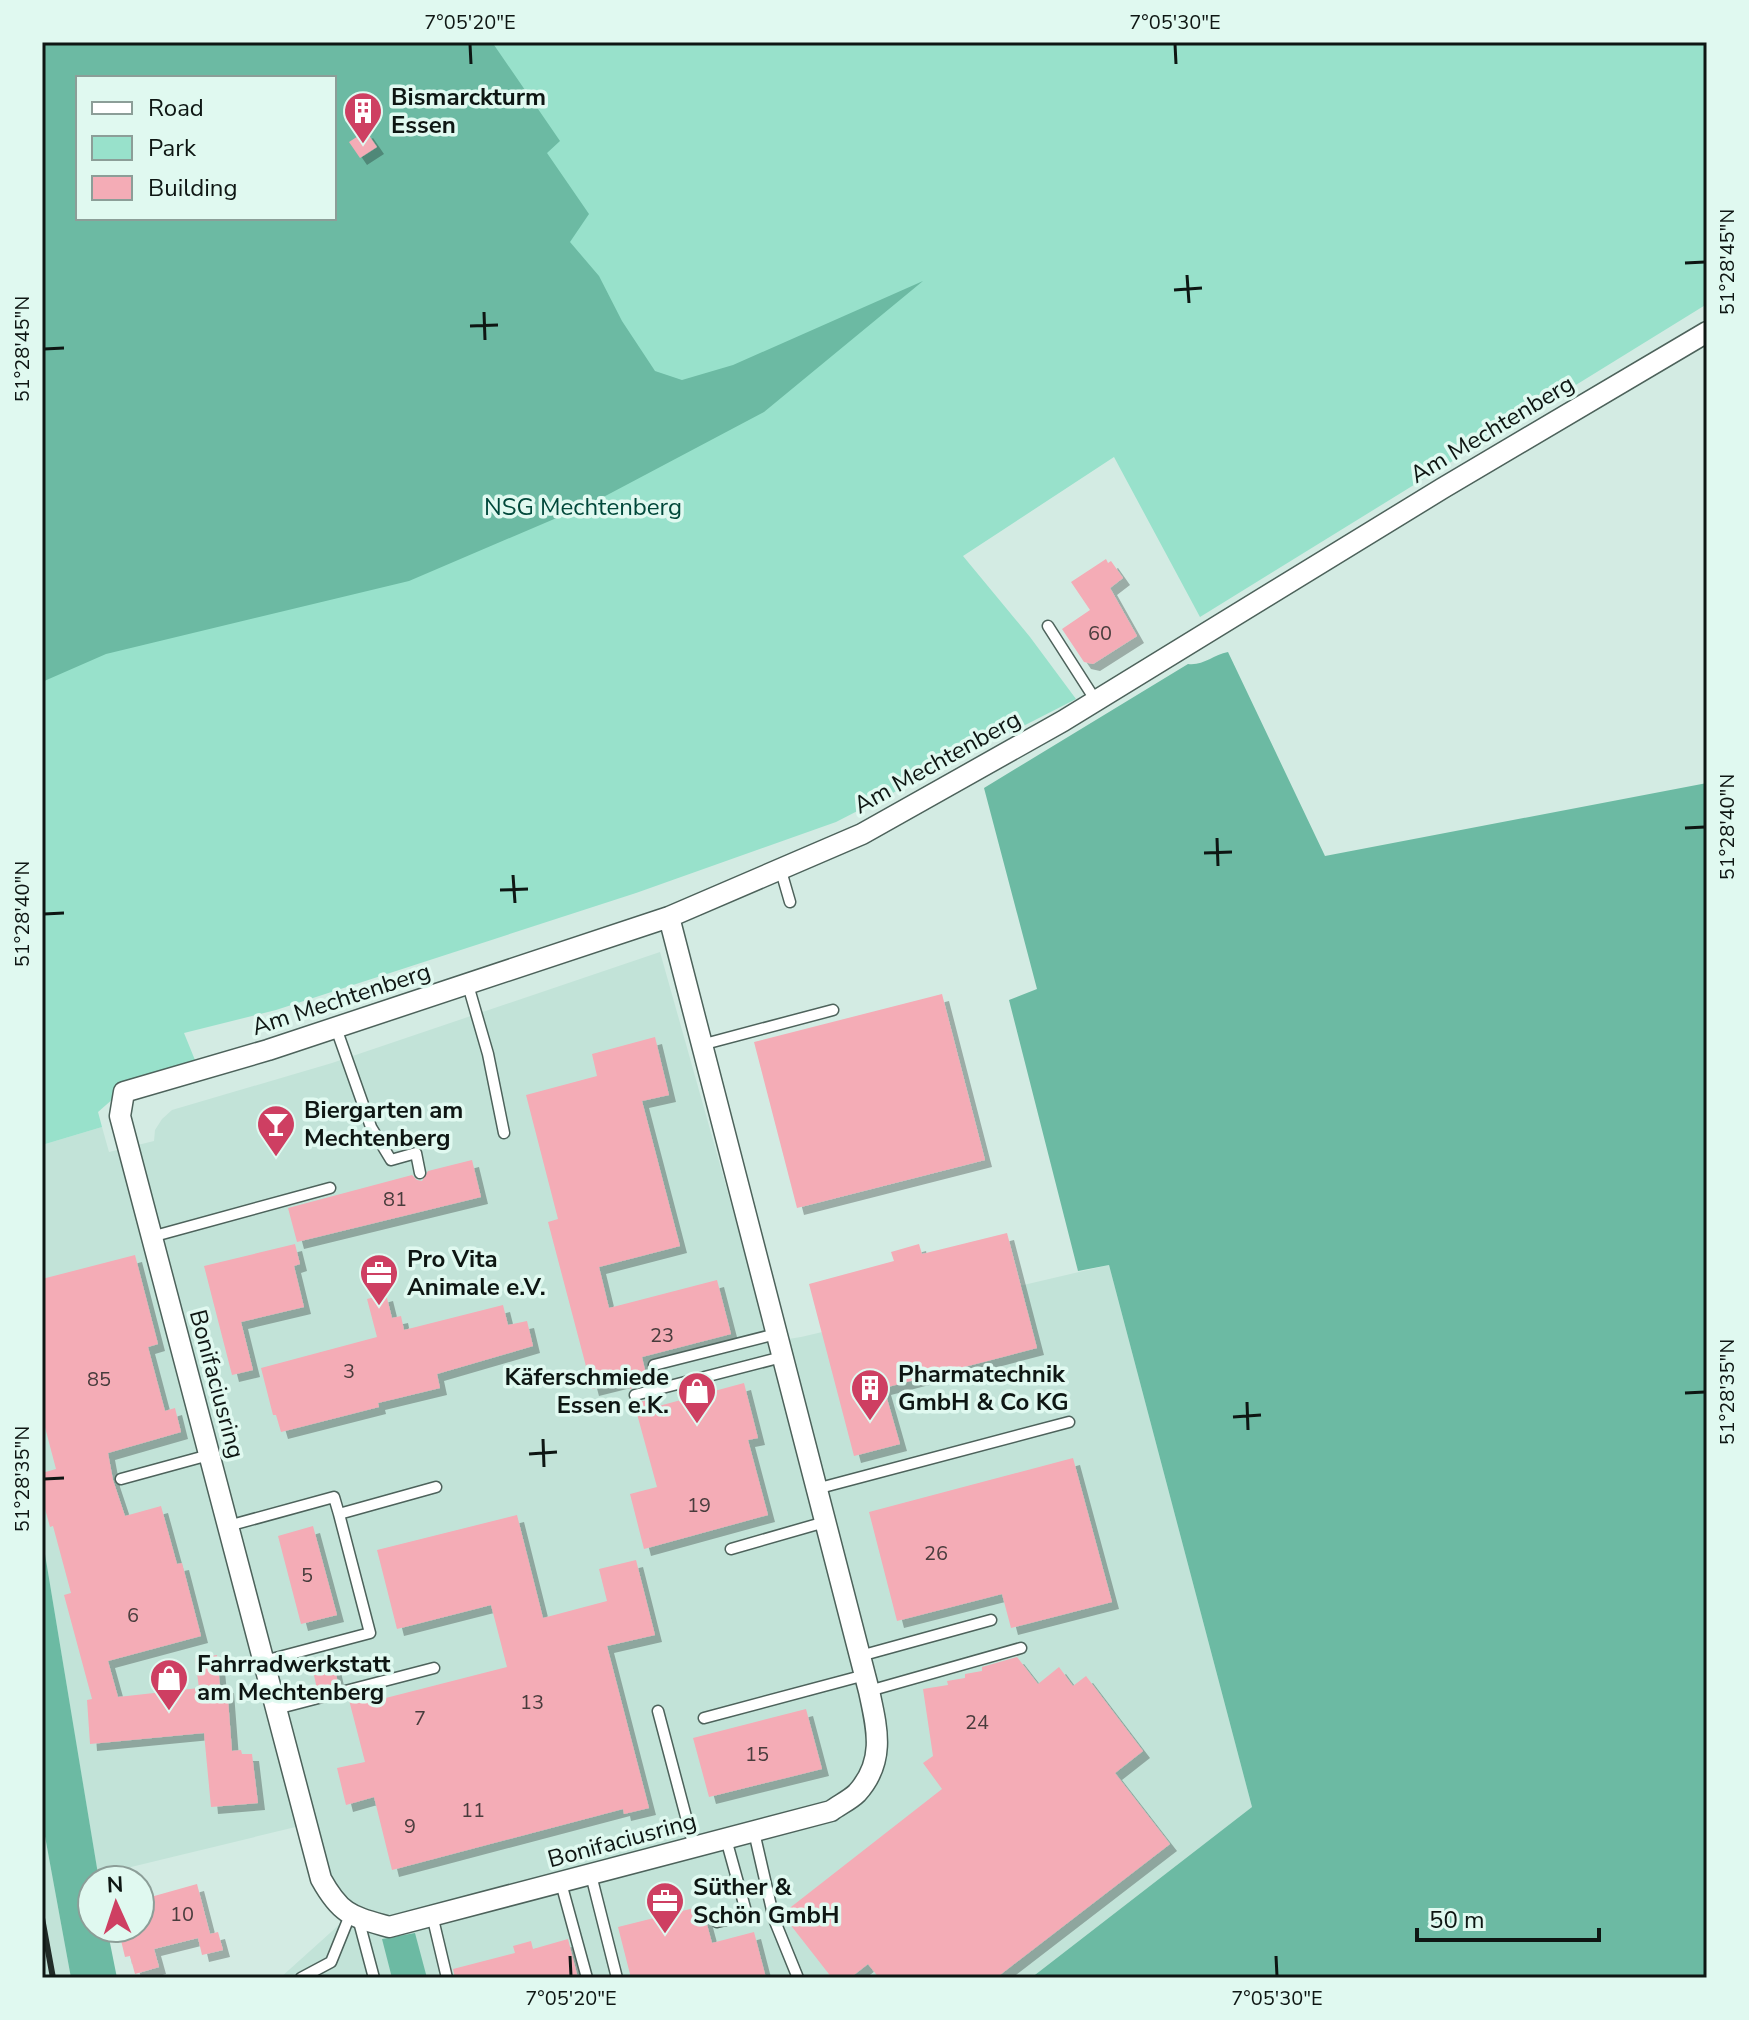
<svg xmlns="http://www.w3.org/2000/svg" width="1749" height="2020" font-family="'Nunito Sans',sans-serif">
<defs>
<filter id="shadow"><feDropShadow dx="7" dy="7" stdDeviation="0" flood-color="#0004"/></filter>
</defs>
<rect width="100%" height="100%" fill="#d3ebe3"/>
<!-- built -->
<path fill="#c2e3d8" d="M660,952L770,1342L801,1337L1109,1265L1252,1807L1031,1978H280L350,1915L322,1878L308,1824L98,1875L42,1536V1145L102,1127L109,1152L154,1141L155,1130L162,1119L172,1110L332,1063Z
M42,1820L71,1978H42Z"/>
<!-- green -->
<path fill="#98e1cb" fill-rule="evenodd" d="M42,42H1707V304L1200,617L1114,457L963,556L1030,637L1076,699L836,822L636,893L276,1010L184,1033L199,1070L122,1091L98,1112L102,1127L42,1145ZM78,78H334V218H78Z"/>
<!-- forest -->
<path fill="#6cbaa3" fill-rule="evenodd" d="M42,42H492L560,141L547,153L589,214L570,242L599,276L622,321L655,371L682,380L733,365L923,281L764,412L594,502L409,581L106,654L42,682ZM78,78H334V218H78Z
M1228,652L1325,856L1707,783V1978H1031L1252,1807L1109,1265L1078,1271L1009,1000L1037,989L984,788L1188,664C1203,666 1213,655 1228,652Z
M42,1536L99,1880H92V1928H107L117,1978H71L42,1820Z
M415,1933L427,1978H392L382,1939Z"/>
<!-- building -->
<path fill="#f4acb6" filter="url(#shadow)" d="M366,131L377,147L360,158L349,142Z
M1106,559L1108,563L1111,561L1123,578L1110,588L1137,636L1093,664L1084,662L1062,629L1090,610L1071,582Z
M942,994L985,1160L797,1208L754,1042Z
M655,1037L669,1095L642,1101L680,1246L599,1267L609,1308L717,1280L731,1334L642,1357L648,1383L630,1389L628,1380L592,1389L548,1222L558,1219L526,1095L597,1076L592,1054Z
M472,1160L481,1197L297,1242L288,1208L412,1175L417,1180L422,1181L428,1171Z
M1007,1233L1037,1348L884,1388L900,1444L854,1456L809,1284L894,1261L891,1252L919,1244L922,1254Z
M295,1244L300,1264L294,1266L304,1307L241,1322L253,1370L232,1375L204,1266Z
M135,1255L158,1344L148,1347L165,1411L175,1408L181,1432L108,1453L113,1480L125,1516L161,1506L177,1564L182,1563L201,1636L108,1661L118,1697L199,1688L195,1658L217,1655L220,1686H227L232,1751L241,1750L242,1754H252L258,1803L211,1807L204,1733L90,1744L87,1700L92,1699L64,1595L71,1593L53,1526L50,1527L42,1498V1473L56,1469L42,1416V1279Z
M386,1294L392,1318L401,1316L404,1330L503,1305L508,1325L527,1321L533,1346L437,1374L440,1388L378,1403L379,1407L281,1432L276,1415H273L261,1368L377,1337L367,1299Z
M744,1383L758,1438L748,1440L768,1515L644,1549L630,1494L657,1487L634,1403L653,1399L655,1407Z
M1073,1458L1112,1602L1011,1628L1002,1594L897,1621L869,1512Z
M517,1515L543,1618L607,1601L599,1569L636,1560L655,1635L607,1646L649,1808L624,1814L623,1809L392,1870L374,1797L346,1805L337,1768L365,1762L349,1700L368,1694L370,1702L507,1667L491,1605L397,1629L377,1550Z
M313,1526L337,1615L301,1624L278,1536Z
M1017,1657L1038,1684L1059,1667L1073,1686L1086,1676L1143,1751L1115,1773L1170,1844L996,1978H879L868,1964L850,1978H832L782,1914L942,1789L923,1763L933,1756L923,1689L948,1685L947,1681L965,1678V1674L982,1671V1667Z
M333,1661L338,1683L317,1689L312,1666Z
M806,1709L822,1769L709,1797L693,1738Z
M197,1884L210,1934L218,1932L223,1950L202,1955L198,1938L154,1949L159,1967L135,1974L130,1956L125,1957L118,1928H140V1900Z
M702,1906L712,1943L754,1932L766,1978H631L618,1927Z
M568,1939L578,1978H455L453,1969L515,1953L513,1946L531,1941L533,1949Z"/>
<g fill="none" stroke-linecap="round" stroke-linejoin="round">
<defs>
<path id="service" d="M1048,626L1096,701
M781,871L790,902
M468,985L488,1054L504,1133
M336,1028L371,1127L391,1160L416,1153L420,1173
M701,1045L833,1010
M151,1237L330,1188
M654,1365L776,1334
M635,1395L782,1357
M121,1479L209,1455
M816,1489L1069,1422
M339,1514L436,1487
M228,1526L334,1497L339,1514L370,1633L264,1661
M731,1549L825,1522
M860,1656L991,1620
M869,1691L1021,1648
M276,1709L434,1668
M658,1711L694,1847
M704,1718L865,1675
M754,1832L774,1919L798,1978
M591,1875L617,1978
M561,1883L587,1978
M432,1915L447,1978
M358,1918L374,1978
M717,1922L747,1915L726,1839
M301,1978L331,1962L350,1915"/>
<path id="minor" d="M669,917L869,1691C877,1728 886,1761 857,1793C850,1800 839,1805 831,1811L389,1927C351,1916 341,1915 321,1879L120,1116L124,1092L268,1050L669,917L862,834L1063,721L1443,488L1707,332"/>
</defs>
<!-- service casing -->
<use href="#service" stroke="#4d625b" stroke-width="13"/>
<!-- minor casing -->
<use href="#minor" stroke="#4d625b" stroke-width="23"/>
<!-- service -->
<use href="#service" stroke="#fff" stroke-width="10"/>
<!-- minor -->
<use href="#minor" stroke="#fff" stroke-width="20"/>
<!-- rail -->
<path stroke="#222c28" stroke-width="6" d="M42,1918L53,1978"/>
</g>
<!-- ticks -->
<path fill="none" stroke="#0e1613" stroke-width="3" d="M470,44L471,64M1175,44L1176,64M1685,263L1705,262M1187,275L1189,303M1174,290L1202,288M484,312L485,340M470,326L498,325M44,349L64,348M1685,828L1705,827M1217,838L1218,866M1204,853L1232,852M513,875L515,903M500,890L528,889M44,914L64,913M1685,1393L1705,1392M1247,1402L1248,1430M1233,1417L1261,1415M543,1439L544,1467M529,1454L557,1452M44,1479L64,1478M570,1956L571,1976M1276,1956L1277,1976"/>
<!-- icons -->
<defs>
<symbol id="building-pin" viewBox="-11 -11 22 30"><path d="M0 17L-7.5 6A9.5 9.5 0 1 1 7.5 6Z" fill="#ce3f62" stroke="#e0f9f0"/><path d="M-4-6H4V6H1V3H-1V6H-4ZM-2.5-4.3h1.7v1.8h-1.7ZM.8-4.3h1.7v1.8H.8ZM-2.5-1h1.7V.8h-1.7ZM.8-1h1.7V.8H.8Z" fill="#fff"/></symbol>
<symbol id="bar-pin" viewBox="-11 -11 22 30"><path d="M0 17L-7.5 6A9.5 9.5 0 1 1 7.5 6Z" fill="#ce3f62" stroke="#e0f9f0"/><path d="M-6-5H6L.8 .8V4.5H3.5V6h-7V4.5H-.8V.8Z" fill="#fff"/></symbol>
<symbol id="office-pin" viewBox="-11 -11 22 30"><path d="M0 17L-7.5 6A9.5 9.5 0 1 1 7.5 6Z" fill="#ce3f62" stroke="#e0f9f0"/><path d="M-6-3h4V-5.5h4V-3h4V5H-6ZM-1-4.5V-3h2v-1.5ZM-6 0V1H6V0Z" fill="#fff"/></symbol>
<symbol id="shop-pin" viewBox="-11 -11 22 30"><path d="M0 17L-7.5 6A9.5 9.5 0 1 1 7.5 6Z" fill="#ce3f62" stroke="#e0f9f0"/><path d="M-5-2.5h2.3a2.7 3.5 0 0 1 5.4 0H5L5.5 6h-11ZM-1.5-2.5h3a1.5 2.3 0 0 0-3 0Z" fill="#fff"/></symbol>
</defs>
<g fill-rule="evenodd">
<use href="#building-pin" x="341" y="89" width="44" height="60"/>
<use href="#bar-pin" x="254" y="1102" width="44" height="60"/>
<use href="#office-pin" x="357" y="1251" width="44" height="60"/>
<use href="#building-pin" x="848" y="1366" width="44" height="60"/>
<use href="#shop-pin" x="675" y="1369" width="44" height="60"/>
<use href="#shop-pin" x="147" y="1656" width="44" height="60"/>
<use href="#office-pin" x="643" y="1879" width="44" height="60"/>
</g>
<g text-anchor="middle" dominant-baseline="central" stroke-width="7" stroke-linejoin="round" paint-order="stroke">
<!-- number labels -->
<g font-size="20" fill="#483c3c">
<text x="1100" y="633">60</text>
<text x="395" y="1199">81</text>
<text x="662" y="1335">23</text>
<text x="349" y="1371">3</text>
<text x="99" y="1379">85</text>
<text x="699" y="1505">19</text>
<text x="936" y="1553">26</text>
<text x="307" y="1575">5</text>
<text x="133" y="1615">6</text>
<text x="532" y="1702">13</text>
<text x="420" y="1718">7</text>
<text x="977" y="1722">24</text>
<text x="757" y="1754">15</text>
<text x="473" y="1810">11</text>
<text x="410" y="1826">9</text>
<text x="182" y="1914">10</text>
</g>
<!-- poi labels -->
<g font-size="24" font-weight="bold" fill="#0e1613" stroke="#e0f9f0" text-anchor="start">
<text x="391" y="97">Bismarckturm<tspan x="391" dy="28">Essen</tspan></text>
<text x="304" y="1110">Biergarten am<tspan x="304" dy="28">Mechtenberg</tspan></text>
<text x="407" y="1259">Pro Vita<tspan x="407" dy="28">Animale e.V.</tspan></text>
<text x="898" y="1374">Pharmatechnik<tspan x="898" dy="28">GmbH &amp; Co KG</tspan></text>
<text x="669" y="1377" text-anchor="end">Käferschmiede<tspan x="669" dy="28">Essen e.K.</tspan></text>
<text x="197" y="1664">Fahrradwerkstatt<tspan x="197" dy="28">am Mechtenberg</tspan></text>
<text x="693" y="1887">Süther &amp;<tspan x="693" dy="28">Schön GmbH</tspan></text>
</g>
<!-- street labels -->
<g font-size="24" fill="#0e1613" stroke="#e0f9f0">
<text transform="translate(1492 429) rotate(-31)">Am Mechtenberg</text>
<text transform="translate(937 762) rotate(-29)">Am Mechtenberg</text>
<text transform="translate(341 999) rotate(-18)">Am Mechtenberg</text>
<text transform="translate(217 1384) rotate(75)">Bonifaciusring</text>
<text transform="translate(622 1840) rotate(-15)">Bonifaciusring</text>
</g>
<!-- park labels -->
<g font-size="24" fill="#00483a" stroke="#e0f9f0">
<text x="583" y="507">NSG Mechtenberg</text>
</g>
</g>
<!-- border -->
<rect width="1749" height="2020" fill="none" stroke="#e0f9f0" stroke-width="88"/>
<!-- legend -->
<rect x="76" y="76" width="260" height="144" fill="#e0f9f0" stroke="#8c9e98" stroke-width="2"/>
<rect x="92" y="102" width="40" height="12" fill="#ffffff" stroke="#8c9e98" stroke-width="2"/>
<text x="148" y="116" font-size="24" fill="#0e1613">Road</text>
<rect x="92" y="136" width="40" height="24" fill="#98e1cb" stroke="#8c9e98" stroke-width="2"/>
<text x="148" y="156" font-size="24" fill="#0e1613">Park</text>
<rect x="92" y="176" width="40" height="24" fill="#f4acb6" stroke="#8c9e98" stroke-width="2"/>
<text x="148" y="196" font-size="24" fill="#0e1613">Building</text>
<!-- north arrow -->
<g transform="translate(116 1904) rotate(357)"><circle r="38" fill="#e0f9f0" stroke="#8c9e98" stroke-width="2"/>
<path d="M0-6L14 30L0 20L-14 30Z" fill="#ce3f62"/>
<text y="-12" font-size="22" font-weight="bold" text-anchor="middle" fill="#0e1613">N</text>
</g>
<!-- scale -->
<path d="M1417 1928v12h182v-12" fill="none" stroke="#0e1613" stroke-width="4"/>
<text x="1429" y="1928" font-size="24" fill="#0e1613" stroke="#e0f9f0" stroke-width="6" paint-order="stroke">50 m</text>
<rect x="44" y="44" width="1661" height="1932" fill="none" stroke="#0e1613" stroke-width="3"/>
<g font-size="20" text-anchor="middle" fill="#0e1613">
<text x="470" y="29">7°05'20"E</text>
<text x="1175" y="29">7°05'30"E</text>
<text transform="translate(1727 262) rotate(-90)" y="7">51°28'45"N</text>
<text transform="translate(22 349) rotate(-90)" y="7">51°28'45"N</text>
<text transform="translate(1727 827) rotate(-90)" y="7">51°28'40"N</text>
<text transform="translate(22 914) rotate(-90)" y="7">51°28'40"N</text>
<text transform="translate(1727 1392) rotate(-90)" y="7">51°28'35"N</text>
<text transform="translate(22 1479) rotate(-90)" y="7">51°28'35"N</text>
<text x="571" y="2005">7°05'20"E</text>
<text x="1277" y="2005">7°05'30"E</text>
</g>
</svg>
